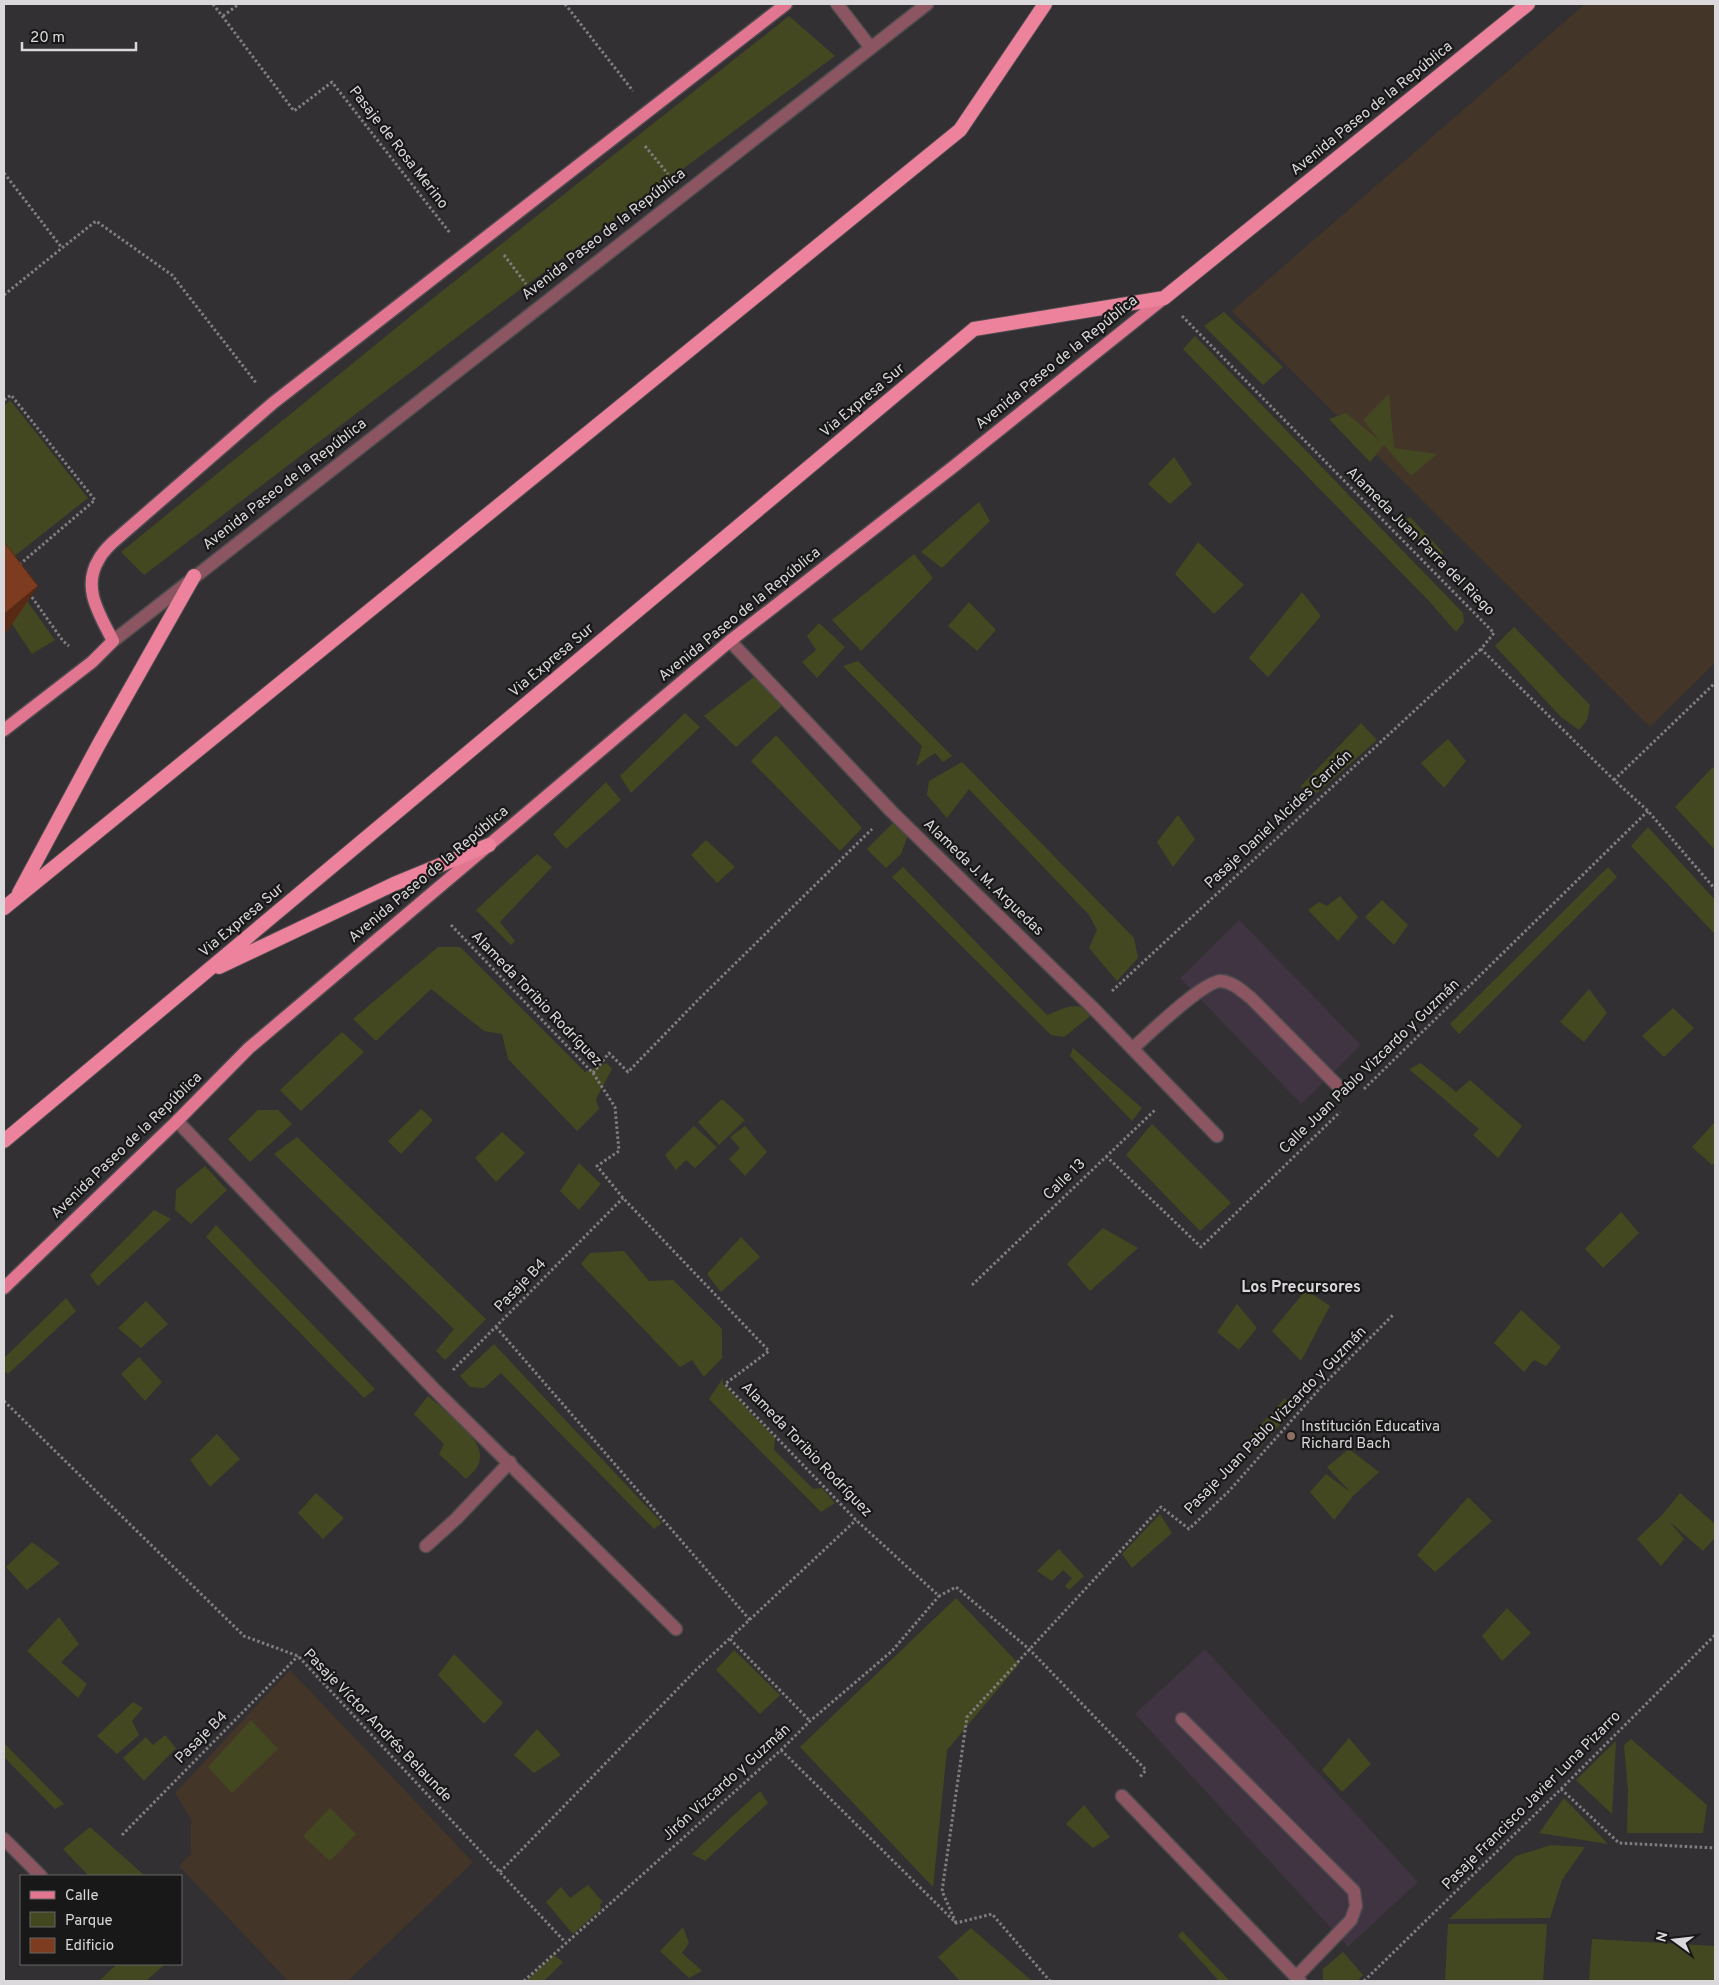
<svg xmlns="http://www.w3.org/2000/svg" width="1719" height="1985" font-family="Overpass,sans-serif">
<rect width="100%" height="100%" fill="#323032"/>
<!-- industrial -->
<path fill="#403342" d="M1239,920L1361,1045L1301,1104L1180,978Z
M1205,1649L1418,1882L1348,1947L1135,1714Z"/>
<!-- education -->
<path fill="#433528" d="M1585,4H1715V663L1650,727L1232,311Z
M290,1670L473,1862L348,1981H288L179,1866L191,1854V1819L175,1793Z"/>
<!-- green -->
<path fill="#444820" d="M789,16L835,56L486,315L144,575L121,552L417,311Z
M1224,312L1283,367L1263,385L1204,326Z
M1195,336L1463,613L1464,622L1456,632L1429,601L1183,349Z
M1389,394L1394,448L1437,454L1411,476L1384,445L1370,462L1329,419L1346,413L1380,441L1363,420Z
M10,400L88,498L12,558L4,561V406Z
M1174,457L1192,484L1170,504L1148,484Z
M979,502L990,521L942,568L921,552Z
M1410,517L1443,552L1441,562L1402,521Z
M1198,542L1244,585L1214,614L1175,574Z
M914,554L933,578L861,651L832,620Z
M4,579L12,580L55,640L32,654L4,612Z
M1302,592L1321,616L1268,677L1249,658Z
M969,602L996,630L977,651L948,626Z
M819,623L845,647L817,678L802,662L816,650L807,636Z
M1514,627L1590,705L1587,720L1579,730L1561,717L1495,646Z
M858,661L952,756L943,762L935,753L916,766L922,746L843,666Z
M755,676L784,704L736,747L704,716Z
M685,713L700,727L631,793L620,776Z
M1361,723L1377,740L1317,793L1300,787Z
M776,735L862,828L840,851L751,761Z
M1448,739L1466,761L1444,788L1421,763Z
M962,762L1134,938L1138,958L1117,981L1089,948L1097,930L1089,915L969,789L947,818L927,795L929,781Z
M1713,767L1715,770V850L1675,807Z
M606,782L621,800L566,849L553,834Z
M1178,815L1195,839L1173,867L1157,842Z
M896,820L908,835L901,854L886,868L867,849Z
M1648,827L1715,900V934L1631,846Z
M706,840L735,867L717,883L691,855Z
M537,854L552,867L500,922L515,941L511,945L476,910Z
M903,867L1047,1015C1068,1007 1073,1001 1094,1013L1064,1037L1051,1035L892,877Z
M1608,867L1617,877L1459,1034L1450,1024Z
M1340,896L1358,917L1338,941L1308,910L1319,902L1327,906Z
M1382,900L1408,925L1394,945L1365,917Z
M438,947H460L585,1072L607,1063L612,1069L596,1099L599,1109L577,1131L508,1059L502,1034L484,1031L431,989L376,1041L353,1019Z
M1589,989L1607,1013L1584,1042L1560,1022Z
M1673,1008L1694,1028L1664,1057L1642,1036Z
M342,1032L364,1052L301,1111L280,1090Z
M1073,1048L1142,1108L1132,1121L1070,1056Z
M1421,1063L1456,1092L1470,1080L1522,1126L1498,1158L1473,1135L1479,1129L1409,1069Z
M722,1099L745,1120L719,1145L698,1122Z
M421,1109L433,1120L401,1154L388,1141Z
M258,1110H278L292,1124L250,1162L228,1139Z
M1715,1122V1163L1712,1165L1692,1147Z
M1152,1124L1231,1203L1200,1231L1126,1155Z
M694,1126L717,1147L695,1168L686,1160L676,1170L665,1155Z
M745,1126L767,1152L745,1176L729,1159L740,1148L730,1137Z
M502,1132L525,1153L496,1182L475,1158Z
M297,1137L486,1319L445,1360L436,1351L454,1329L274,1154Z
M579,1163L601,1184L579,1210L560,1191Z
M205,1166L227,1190L191,1224L175,1210L176,1190Z
M154,1210L171,1219L98,1286L90,1275Z
M1621,1212L1639,1233L1603,1268L1585,1249Z
M216,1225L375,1389L364,1398L206,1237Z
M1103,1228L1138,1248L1090,1291L1067,1264Z
M741,1237L760,1257L721,1292L707,1274Z
M624,1251L649,1281L673,1280L722,1329V1358L704,1377L692,1360L680,1367L581,1264L590,1253Z
M1306,1290L1330,1306L1301,1361L1272,1331Z
M66,1298L76,1311L8,1374L4,1370V1358Z
M146,1301L168,1324L141,1348L118,1328Z
M1237,1304L1257,1328L1239,1350L1217,1332Z
M1521,1310L1561,1347L1546,1366L1534,1360L1524,1372L1494,1343Z
M494,1344L662,1523L654,1529L501,1373L484,1388L470,1387L460,1376Z
M139,1357L162,1382L145,1401L121,1374Z
M723,1378V1384L775,1438L774,1450L813,1489L822,1488L835,1503L821,1512L709,1399Z
M428,1396C443,1409 482,1437 480,1457C480,1467 472,1473 466,1479L439,1454L444,1444L414,1414Z
M1285,1398L1295,1408L1257,1450L1250,1437Z
M217,1434L240,1459L210,1487L190,1460Z
M1349,1449L1379,1472L1353,1496L1334,1520L1310,1492L1326,1474L1350,1492L1327,1467Z
M316,1493L344,1518L323,1539L298,1513Z
M1680,1493L1715,1524V1538L1703,1551L1669,1521L1684,1539L1661,1566L1637,1539L1662,1515Z
M1468,1497L1492,1521L1435,1572L1417,1555Z
M1160,1514L1172,1533L1132,1568L1122,1554Z
M32,1542L60,1563L27,1590L6,1567Z
M1059,1549L1084,1576L1069,1590L1065,1586L1072,1578L1063,1570L1052,1581L1037,1571Z
M956,1598L1019,1664L947,1750L933,1887L800,1747Z
M1507,1608L1531,1633L1502,1661L1482,1636Z
M59,1617L79,1644L61,1662L87,1684L78,1698L27,1651Z
M734,1650L780,1695L760,1714L716,1670Z
M454,1654L503,1703L484,1724L438,1675Z
M133,1702L143,1708L132,1721L139,1735L117,1754L97,1736Z
M251,1720L278,1749L232,1793L208,1767Z
M537,1729L561,1755L534,1773L514,1755Z
M165,1735L176,1748L144,1781L123,1758L146,1737L153,1745Z
M1349,1738L1371,1764L1342,1792L1322,1770Z
M1631,1739L1707,1805L1703,1833H1627L1628,1790L1624,1745Z
M1616,1741L1612,1814L1576,1780Z
M4,1743L64,1804L55,1809L48,1802L4,1757Z
M760,1791L768,1803L705,1861L692,1854Z
M1564,1798L1608,1844L1539,1833Z
M1084,1805L1110,1837L1093,1848L1066,1824Z
M330,1808L356,1834L330,1861L303,1836Z
M90,1827L145,1876H89L63,1849Z
M1551,1845L1585,1847L1562,1880L1550,1918L1449,1919L1516,1856Z
M588,1885L603,1902L600,1904L601,1909L573,1934L546,1902L561,1887L570,1898Z
M1448,1924H1547L1543,1981H1445Z
M683,1927L689,1943L682,1953L702,1971L689,1978L660,1951Z
M971,1928L1032,1981H960L938,1957Z
M1182,1931L1230,1981H1219L1178,1936Z
M1592,1939L1715,1946V1981H1589Z
M1343,1952L1363,1975L1357,1981H1323V1969Z
M554,1955L563,1962L544,1981H526Z
M117,1964H163L164,1965L146,1981H99Z"/>
<g fill="none" stroke-linecap="round" stroke-linejoin="round">
<defs>
<path id="service" d="M1133,1048C1149,1034 1203,981 1221,981C1233,982 1242,991 1251,998L1338,1086
M426,1546L456,1519L510,1462
M1182,1719L1354,1891L1356,1906L1351,1920L1296,1977"/>
<path id="minor" d="M837,4L871,48
M113,641L927,4
M730,641L891,811L1093,1008L1217,1136
M177,1121L434,1389L676,1629
M1122,1796L1300,1981
M4,1839L41,1876"/>
<path id="primary" d="M4,730L92,662L113,641C100,615 81,588 99,559C102,553 107,548 112,543L273,403L786,4
M4,1288L177,1121L249,1048L730,641L953,467L1164,298"/>
<path id="trunk" d="M19,893L99,744L194,576
M4,908L960,130L1045,4
M219,967L394,884L489,845
M4,1141L974,329L1164,298L1528,4"/>
</defs>
<!-- service casing -->
<use href="#service" stroke="#4d4b4d" stroke-width="15"/>
<!-- minor casing -->
<use href="#minor" stroke="#4d4b4d" stroke-width="15"/>
<!-- primary casing -->
<use href="#primary" stroke="#4d4b4d" stroke-width="15"/>
<!-- trunk casing -->
<use href="#trunk" stroke="#4d4b4d" stroke-width="16"/>
<!-- path -->
<path stroke="#807e80" stroke-width="3" stroke-dasharray="2.5 2.5" stroke-linecap="butt" d="M213,4L294,111L332,82L450,233
M565,4L633,91
M223,16L239,4
M645,146L668,174
M4,173L62,248L96,221L172,275L257,384
M504,255L526,284
M4,295L62,248
M1182,316L1494,633L1481,649L1614,780L1648,811L1715,889
M4,400L11,395L95,500L19,565
M29,593L63,641L69,646
M1614,780L1715,683
M451,925L593,1073L615,1107L619,1151L597,1166L623,1198L769,1351L725,1384L856,1520L939,1596L956,1587L1029,1649L1146,1770L1139,1778
M1112,991L1481,649
M593,1073L609,1053L628,1072L697,1001L872,829
M1364,1089L1648,811
M1106,1156L1201,1247L1340,1112
M972,1285L1156,1109
M496,1327L750,1620
M453,1370L623,1198
M4,1401L244,1636L298,1656L566,1943
M730,1639L810,1721
M781,1750L956,1923L992,1914L1050,1981
M1561,1789L1619,1843L1715,1848
M122,1835L298,1656
M500,1872L696,1670L856,1520
M956,1923L942,1891L967,1717L1161,1507L1189,1529L1229,1491L1322,1386L1394,1314
M524,1981L781,1750L810,1721L892,1651L939,1596
M1364,1981L1561,1789L1715,1635"/>
<!-- service -->
<use href="#service" stroke="#8b5661" stroke-width="12"/>
<!-- minor -->
<use href="#minor" stroke="#8b5661" stroke-width="12"/>
<!-- primary -->
<use href="#primary" stroke="#e27690" stroke-width="12"/>
<!-- trunk -->
<use href="#trunk" stroke="#ec829b" stroke-width="14"/>
</g>
<!-- shaded-wall -->
<path fill="#582a16" d="M38,586L6,633L4,634V614Z"/>
<!-- building -->
<path fill="#7d3c1f" stroke="#582a16" d="M4,542L38,586L4,614Z"/>
<!-- markers -->
<circle fill="#8d6e63" stroke="#191819" stroke-width="2" cx="1291" cy="1436" r="5"/>
<g text-anchor="middle" dominant-baseline="central" stroke-width="4.5" stroke-linejoin="round" paint-order="stroke">
<!-- street labels -->
<g font-size="15" fill="#dad8da" stroke="#191819">
<text transform="translate(1372 109) rotate(-39)">Avenida Paseo de la República</text>
<text transform="translate(398 148) rotate(52)">Pasaje de Rosa Merino</text>
<text transform="translate(604 235) rotate(-38)">Avenida Paseo de la República</text>
<text transform="translate(1057 363) rotate(-39)">Avenida Paseo de la República</text>
<text transform="translate(863 401) rotate(-40)">Via Expresa Sur</text>
<text transform="translate(285 485) rotate(-38)">Avenida Paseo de la República</text>
<text transform="translate(1420 542) rotate(45)">Alameda Juan Parra del Riego</text>
<text transform="translate(740 615) rotate(-39)">Avenida Paseo de la República</text>
<text transform="translate(552 661) rotate(-40)">Via Expresa Sur</text>
<text transform="translate(1279 820) rotate(-43)">Pasaje Daniel Alcides Carrión</text>
<text transform="translate(429 875) rotate(-40)">Avenida Paseo de la República</text>
<text transform="translate(983 878) rotate(44)">Alameda J. M. Arguedas</text>
<text transform="translate(242 921) rotate(-40)">Via Expresa Sur</text>
<text transform="translate(536 999) rotate(46)">Alameda Toribio Rodríguez</text>
<text transform="translate(1370 1067) rotate(-44)">Calle Juan Pablo Vizcardo y Guzmán</text>
<text transform="translate(127 1146) rotate(-44)">Avenida Paseo de la República</text>
<text transform="translate(1065 1180) rotate(-44)">Calle 13</text>
<text transform="translate(521 1286) rotate(-46)">Pasaje B4</text>
<text transform="translate(1276 1421) rotate(-46)">Pasaje Juan Pablo Vizcardo y Guzmán</text>
<text transform="translate(806 1450) rotate(46)">Alameda Toribio Rodríguez</text>
<text transform="translate(377 1726) rotate(46)">Pasaje Víctor Andrés Belaunde</text>
<text transform="translate(202 1738) rotate(-45)">Pasaje B4</text>
<text transform="translate(727 1783) rotate(-42)">Jirón Vizcardo y Guzmán</text>
<text transform="translate(1532 1801) rotate(-45)">Pasaje Francisco Javier Luna Pizarro</text>
</g>
<!-- poi labels -->
<g font-size="15" fill="#dad8da" stroke="#191819" text-anchor="start">
<text x="1301" y="1427">Institución Educativa<tspan x="1301" dy="17">Richard Bach</tspan></text>
</g>
<!-- neighbourhood labels -->
<g font-size="16" font-weight="bold" fill="#dad8da" stroke="#191819">
<text x="1301" y="1288">Los Precursores</text>
</g>
</g>
<!-- border -->
<rect width="1719" height="1985" fill="none" stroke="#dad8da" stroke-width="10"/>
<!-- legend -->
<rect x="20" y="1875" width="162" height="90" fill="#191819" stroke="#666566"/>
<rect x="30" y="1891" width="25" height="8" fill="#e27690" stroke="#666566"/>
<text x="65" y="1900" font-size="15" fill="#dad8da">Calle</text>
<rect x="30" y="1912" width="25" height="15" fill="#444820" stroke="#666566"/>
<text x="65" y="1925" font-size="15" fill="#dad8da">Parque</text>
<rect x="30" y="1938" width="25" height="15" fill="#7d3c1f" stroke="#666566"/>
<text x="65" y="1950" font-size="15" fill="#dad8da">Edificio</text>
<!-- north arrow -->
<g transform="translate(1674 1940) rotate(285)" stroke="#191819" stroke-width="4" paint-order="stroke">
<path d="M0-4L9 19L0 12L-9 19Z" fill="#dad8da"/>
<text y="-8" font-size="14" font-weight="bold" text-anchor="middle" fill="#dad8da">N</text>
</g>
<!-- scale -->
<path d="M22 42v8h114v-8" fill="none" stroke="#dad8da" stroke-width="2.5"/>
<text x="30" y="42" font-size="15" fill="#dad8da" stroke="#191819" stroke-width="4" paint-order="stroke">20 m</text>
</svg>
